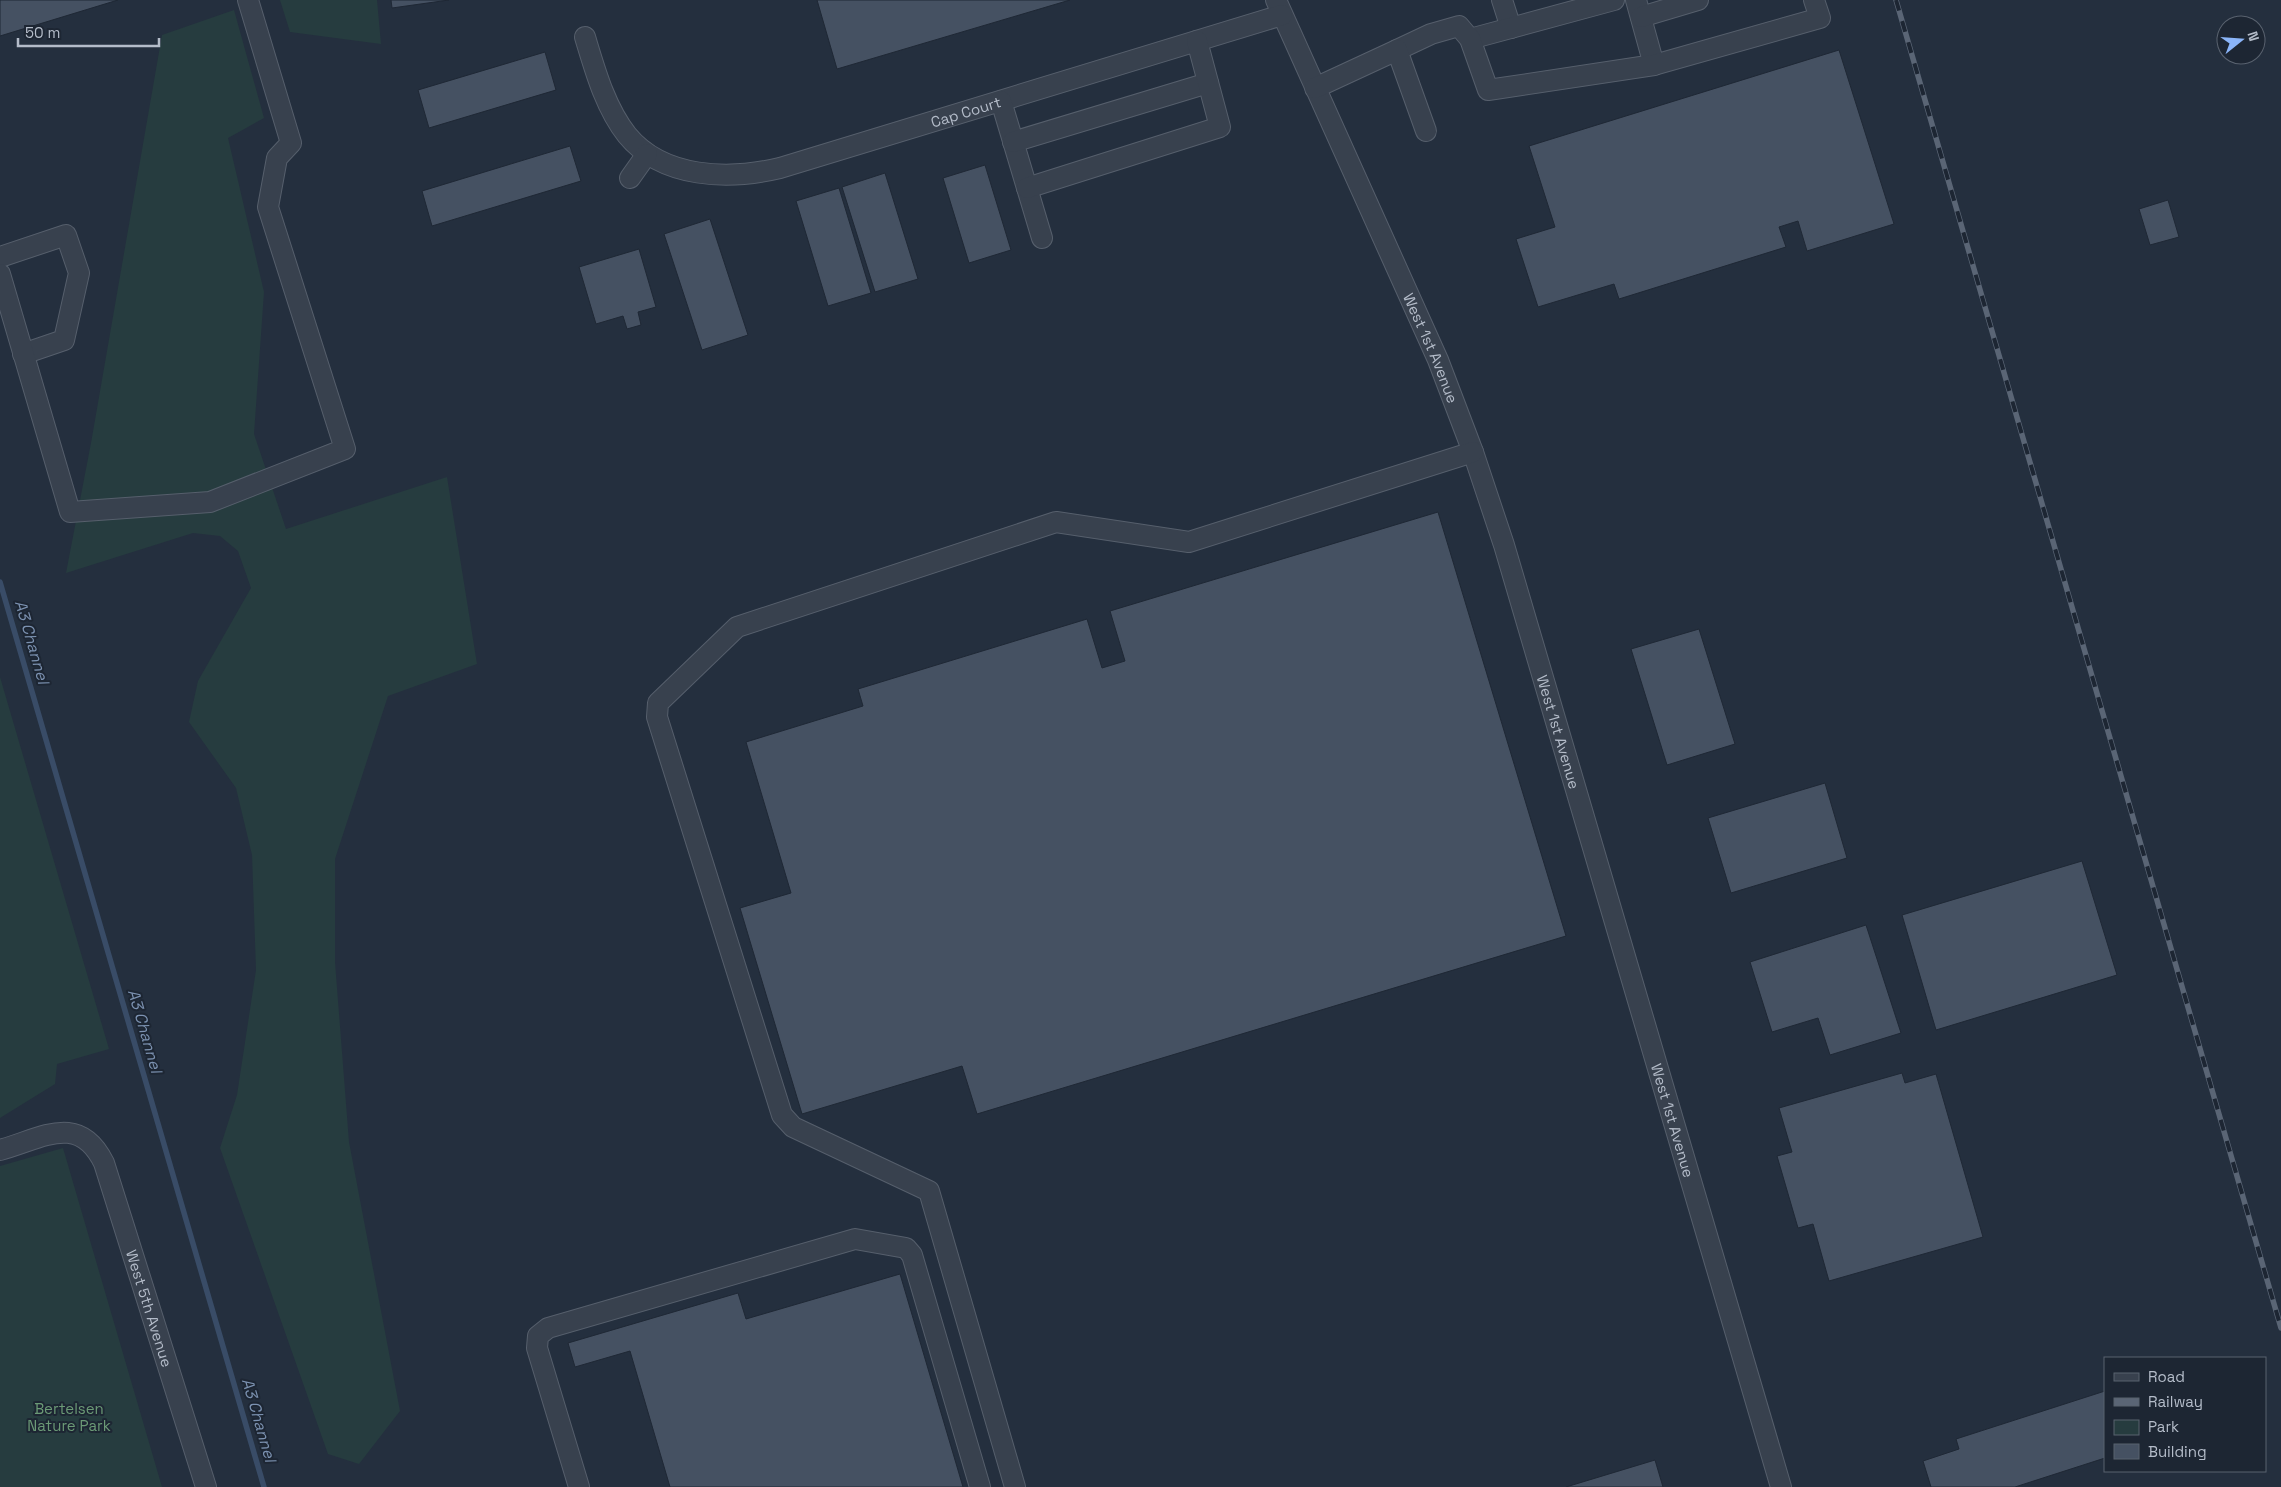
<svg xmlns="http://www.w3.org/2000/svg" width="2281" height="1487" font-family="'Space Grotesk',sans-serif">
<rect width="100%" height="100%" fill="#242f3e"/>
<!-- green -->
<path fill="#263c3f" d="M280,0H377L381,44L290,32Z
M234,10L264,118L228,138L264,292L254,434L286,529L447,477L477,664L388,696L335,859V962L349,1142L400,1411L359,1464L328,1454L220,1148L237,1095L256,970L252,855L236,788L189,722L198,681L251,588L238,551L220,536L193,533L66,573L91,443L162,35Z
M0,677L109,1049L57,1064L55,1084L0,1118Z
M63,1148L162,1487H0V1166Z"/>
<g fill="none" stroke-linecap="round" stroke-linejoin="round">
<!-- stream -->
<path stroke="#394c67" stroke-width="5.5" d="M0,582L264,1487"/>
</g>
<!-- building -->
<path fill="#455162" stroke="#1f2835" d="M0,0H118L0,36Z
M391,0H449L392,8Z
M817,0H1070L837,69Z
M1839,50L1894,224L1807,251L1798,221L1779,227L1786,247L1619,299L1614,284L1538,307L1516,239L1555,227L1529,146Z
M545,52L556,90L429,128L418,90Z
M570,146L581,181L432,226L422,191Z
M985,165L1011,250L969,263L943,178Z
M885,173L918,279L875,292L842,187Z
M839,188L871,293L828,306L796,201Z
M2168,200L2179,237L2150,245L2139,209Z
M710,219L748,335L702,350L664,234Z
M639,249L656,307L638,312L641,325L627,329L623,316L596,324L579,267Z
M1438,512L1566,936L977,1114L962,1066L802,1114L740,908L791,893L746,742L863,706L858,689L1087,619L1102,668L1125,661L1110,611Z
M1699,629L1735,744L1667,765L1631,649Z
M1825,783L1847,858L1731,893L1708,818Z
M2082,861L2117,975L1936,1030L1902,915Z
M1866,925L1901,1033L1830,1055L1818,1018L1772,1032L1750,962Z
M1902,1073L1905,1083L1936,1074L1983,1237L1829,1281L1813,1224L1798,1228L1777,1156L1792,1152L1779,1108Z
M900,1274L963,1487H670L630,1351L575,1367L568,1343L738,1293L746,1319Z
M2105,1391V1458L2015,1487H1931L1923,1461L1959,1449L1956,1439Z
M1655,1460L1663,1487H1566Z"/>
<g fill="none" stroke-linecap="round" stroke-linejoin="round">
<defs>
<g id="minor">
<path id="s1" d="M1276,0L1438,360L1473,452L1504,545L1781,1487"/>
<path d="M1502,0L1511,28"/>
<path d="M1636,0L1654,65"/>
<path d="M1641,17L1698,0"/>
<path id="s2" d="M585,37C595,70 605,107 627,135C663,179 729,180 780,168L1282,15"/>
<path d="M1470,39L1614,0"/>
<path d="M1397,50L1431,34L1459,26L1470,39L1488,90L1654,65L1820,18L1814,0"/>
<path d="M1315,88L1397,50L1426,131"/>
<path d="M1001,101L1042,238"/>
<path d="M1013,142L1208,83"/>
<path d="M630,178L647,154"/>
<path d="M1027,188L1220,127L1197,41"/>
<path d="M0,257L66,235L79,273L64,340L23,354"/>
<path d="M0,274L70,512L210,502L345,449L268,207L277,158L291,143L248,0"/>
<path id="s3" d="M0,1150C43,1138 79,1112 104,1163L206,1487"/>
<path d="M579,1487L537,1348L538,1336L548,1328L855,1239L906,1248L912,1255L980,1487"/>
<path d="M1015,1487L929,1191L793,1127L782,1115L657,717L658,703L737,627L1056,522L1189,542L1473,452"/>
</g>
</defs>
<!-- minor casing -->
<use href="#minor" stroke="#565f6c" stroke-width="22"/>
<!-- minor -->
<use href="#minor" stroke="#38414e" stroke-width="20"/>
<defs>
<path id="rail" d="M1896,0L2281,1328"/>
</defs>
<!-- rail casing -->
<use href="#rail" stroke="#5a6575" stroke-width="5.5"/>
<!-- rail -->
<use href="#rail" stroke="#1d2633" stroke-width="4" stroke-dasharray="11" stroke-linecap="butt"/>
</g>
<g text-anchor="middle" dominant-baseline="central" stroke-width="4" stroke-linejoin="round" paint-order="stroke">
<!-- street labels -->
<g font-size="15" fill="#b4bcc9" stroke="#1d2633">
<text stroke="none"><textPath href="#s2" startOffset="466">Cap Court</textPath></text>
<text stroke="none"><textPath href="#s1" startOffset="381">West 1st Avenue</textPath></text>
<text stroke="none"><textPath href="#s1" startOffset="786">West 1st Avenue</textPath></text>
<text stroke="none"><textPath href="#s1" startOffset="1191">West 1st Avenue</textPath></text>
<text stroke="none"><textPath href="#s3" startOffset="272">West 5th Avenue</textPath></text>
</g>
<!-- park labels -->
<g font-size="15" fill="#6b9a76" stroke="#1d2633">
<text x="69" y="1408">Bertelsen<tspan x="69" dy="17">Nature Park</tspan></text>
</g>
<!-- water labels -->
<g font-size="16" font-style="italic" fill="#7c92b1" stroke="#1d2633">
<text transform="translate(32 642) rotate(74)">A3 Channel</text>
<text transform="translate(145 1031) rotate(74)">A3 Channel</text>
<text transform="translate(259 1420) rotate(74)">A3 Channel</text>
</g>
</g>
<!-- legend -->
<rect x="2104" y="1357" width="162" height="115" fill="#1d2633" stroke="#59626f"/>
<rect x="2114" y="1373" width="25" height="8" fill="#38414e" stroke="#59626f"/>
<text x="2148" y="1382" font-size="15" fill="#b4bcc9">Road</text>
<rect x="2114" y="1398" width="25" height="8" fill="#5a6575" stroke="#59626f"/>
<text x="2148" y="1407" font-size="15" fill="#b4bcc9">Railway</text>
<rect x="2114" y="1420" width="25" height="15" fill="#263c3f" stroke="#59626f"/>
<text x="2148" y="1432" font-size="15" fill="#b4bcc9">Park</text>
<rect x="2114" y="1444" width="25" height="15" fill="#455162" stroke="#59626f"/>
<text x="2148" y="1457" font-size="15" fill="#b4bcc9">Building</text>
<!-- north arrow -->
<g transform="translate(2241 40) rotate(73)"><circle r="24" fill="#1d2633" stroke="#59626f"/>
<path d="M0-4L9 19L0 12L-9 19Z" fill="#8ab4f8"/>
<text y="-8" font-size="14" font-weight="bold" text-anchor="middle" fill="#b4bcc9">N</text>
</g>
<!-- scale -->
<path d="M18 38v8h141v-8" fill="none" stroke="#b4bcc9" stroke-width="2.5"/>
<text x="25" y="38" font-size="15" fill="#b4bcc9" stroke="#1d2633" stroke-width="4" paint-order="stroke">50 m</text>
</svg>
